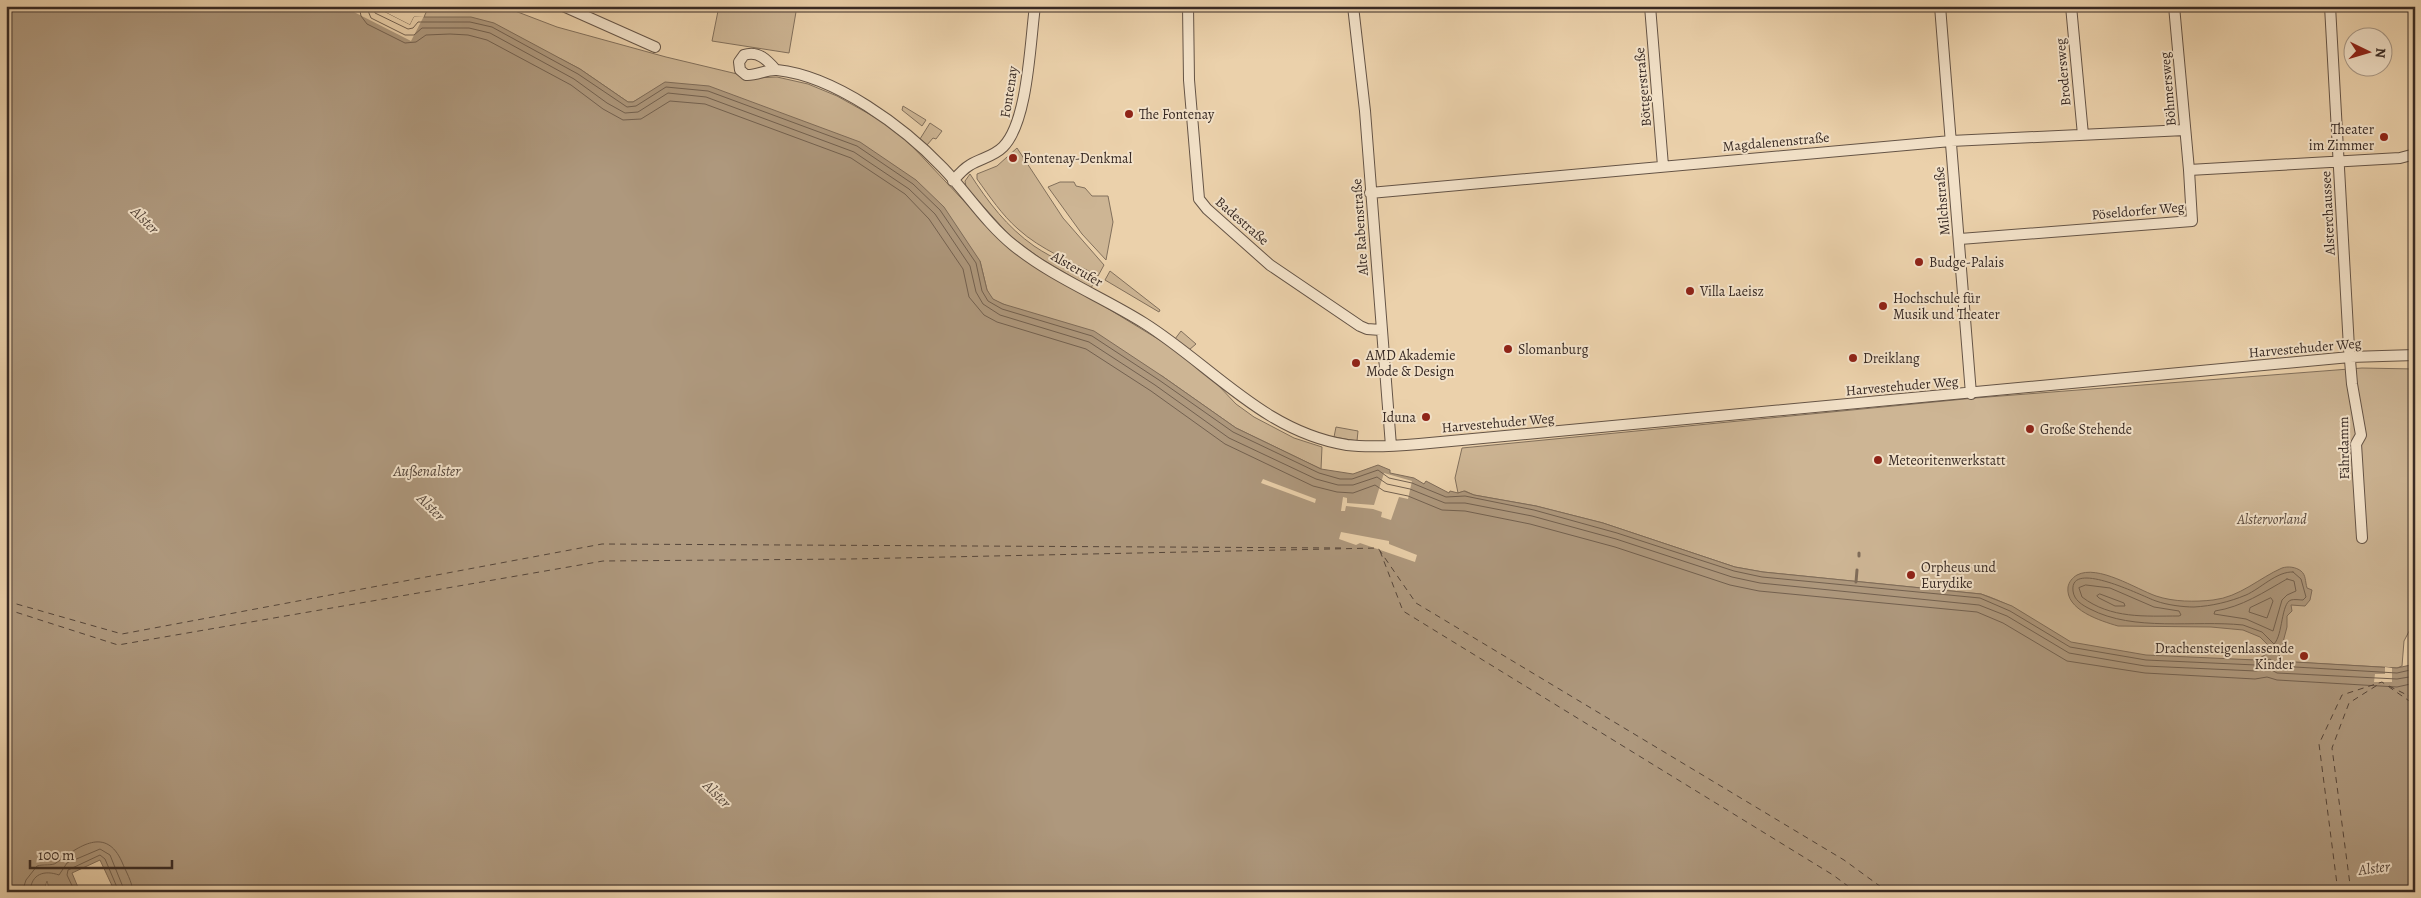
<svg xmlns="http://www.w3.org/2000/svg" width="2421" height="898" font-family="Alegreya,serif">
<rect width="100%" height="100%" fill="#ebd1ab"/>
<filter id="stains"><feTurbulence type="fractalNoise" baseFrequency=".004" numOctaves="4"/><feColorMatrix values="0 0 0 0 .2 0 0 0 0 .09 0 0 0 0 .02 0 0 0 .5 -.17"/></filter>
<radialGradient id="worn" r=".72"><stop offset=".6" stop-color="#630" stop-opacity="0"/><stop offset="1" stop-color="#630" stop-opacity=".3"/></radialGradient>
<!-- green -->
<path fill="#cdb594" stroke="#82705c" d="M429,6H502L557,27L666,57L754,78L777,77L808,84L837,96L887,124L912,146L995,234L1089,297L1176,350L1217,384L1236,404L1254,417L1294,438L1322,447L1321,469L1236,428L1162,376L992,299L987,290L980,261L645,95L633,102H628L580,69L561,59L424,17Z
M719,6H797L789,53L712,41Z
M903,106L926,120L922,126L902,110Z
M930,123L942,131L936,139L933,138L927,145L920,139Z
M1017,148L1063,218L1104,265L1098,276C1071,261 1041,250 1018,229C1002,215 990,197 977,179V174L997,166Z
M970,174C988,202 1007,227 1034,246C1053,259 1076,268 1096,279L1091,288L1040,258L1010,236L966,187L965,181Z
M1060,182H1074L1076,186L1085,188L1092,196H1108L1113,222L1106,260L1082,234L1048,187Z
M1110,271L1160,310L1159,312L1105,280Z
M1181,331L1196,344L1189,350L1175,339Z
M2362,368L2415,369V620L2404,641L2402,666L2397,668L2256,660L2086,665C2053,634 2025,608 1981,594L1763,572L1735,567L1603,523L1536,506L1474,495L1465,491L1458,493L1455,478L1462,448L1975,398Z
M1336,427L1358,431L1357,441L1334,437Z"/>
<!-- water -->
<path fill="#ae987d" stroke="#7f6c59" d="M6,6H373L410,25L414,17H471L494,23L580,69L628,102H633L665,82L709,86L860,142L916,180L944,207L980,261L987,290L993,299L1003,304L1094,331L1162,376L1236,428L1321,469L1353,474L1378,465L1390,470V473L1414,478L1424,484L1426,481L1449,493L1450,491L1458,493L1464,491L1474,495L1536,506L1603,523L1735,567L1763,572L1981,594L2012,606L2071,642L2146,655L2256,660L2265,655L2268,645L2260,637L2243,630L2211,627L2118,626C2101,621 2065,610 2068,587C2069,582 2072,578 2077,575C2098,564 2136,589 2156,596C2174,602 2195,602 2213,600C2240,597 2259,578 2282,568C2288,566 2296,567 2301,571C2306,575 2305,581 2307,588L2312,590L2310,600L2305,606L2291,605L2292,611L2287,616V627L2278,661L2397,668L2415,664V892H115L100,860L72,873L80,892H50L47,881L45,887L37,892H6Z"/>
<!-- pier -->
<path fill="#ebd1ab" d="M352,6H373L410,25L414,17L424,16L411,41L350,10Z
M1384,473L1412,481L1408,499L1399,497L1391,520L1381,517L1382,512L1373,509L1346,506L1345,511H1341L1343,497L1347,498V503L1374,505Z
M1263,479L1316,499L1315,503L1261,483Z
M1341,532L1389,541V544L1417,555L1415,562L1360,543L1356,545L1339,539Z
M2385,667L2392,668V682H2374L2375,674H2385Z"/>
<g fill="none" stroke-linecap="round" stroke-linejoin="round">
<!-- shore -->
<path stroke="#736150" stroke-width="1" d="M359,6L361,16L367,24L405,43L416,42L426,35L450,34L468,35L487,40L571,85L603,109L623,120L641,119L670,101L705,104L851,158L905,194L929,219L963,269L969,297L984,315L997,322L1086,349L1151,391L1225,444L1313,486L1337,492L1353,493L1375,485L1384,491L1408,496L1442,510L1465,511L1530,524L1615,547L1730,585L1759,591L1977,612L2003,623L2067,661L2145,673L2255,679L2267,677L2277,680L2397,687L2415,683
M366,6L371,18L405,35H414L422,28H469L490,33L574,79L607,103L625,113L638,112L668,93L706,97L854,152L909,189L935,214L970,266L976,292L983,304L1000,315L1089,342L1155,385L1229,438L1316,479L1338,485H1353L1377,477L1387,484L1410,489L1445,503H1465L1532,516L1616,539L1732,577L1760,583L1979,605L2007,616L2069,653L2145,666L2256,671L2268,668L2277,673L2397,679L2415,676
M373,6L375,13L408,29L413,28L418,22H470L492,27L578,74L627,107L636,106L666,87L708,91L857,146L913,184L940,210L976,263L982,291L988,301L1002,309L1092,336L1159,380L1233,432L1319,473L1340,479H1352L1378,470L1389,478L1412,483L1446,497L1465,496L1534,510L1617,533L1734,571L1762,577L1980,598L2010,611L2070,647L2146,660L2256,665L2270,659L2278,666L2397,673L2415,669
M2293,572L2301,579L2306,597L2303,600C2300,600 2294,599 2291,600C2281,603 2283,635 2274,644L2262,632L2243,625C2194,620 2134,632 2090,609C2082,605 2074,600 2073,591C2069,558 2146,598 2156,601C2167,605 2183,607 2194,607C2212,606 2229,602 2246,595C2260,589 2277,571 2293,572Z
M2287,579L2294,581L2296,591L2287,595L2282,600L2273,631L2246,619L2214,614L2215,611C2242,607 2264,592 2287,579Z
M2086,585L2110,588L2154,607L2179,611L2181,615L2179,616C2145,616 2111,619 2082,597L2079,588Z
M2100,594L2124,603L2125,606H2115L2099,598L2097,596Z
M2271,598L2273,601L2267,618L2249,612L2250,608Z
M22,892L26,880L37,866C43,864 52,866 56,863C79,846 106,826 122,862C126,872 132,881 133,892
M30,892C31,873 45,870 59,875L67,863L100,849L110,855L125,892
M75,892L67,875L68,870L100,855L105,859L119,892"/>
<!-- stream -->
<path stroke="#7f6c59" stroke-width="3" d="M1859,556V553
M1856,582L1857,570"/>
<!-- ferry -->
<path stroke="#56463a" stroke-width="1" stroke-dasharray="6 5" stroke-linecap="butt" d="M1380,551L1403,611L1833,875L1856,892
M6,601L122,634L602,544L1345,548
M6,609L118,645L603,561L849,559L1378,548L1416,603L1844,860L1888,892
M2389,686L2415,699
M2338,892L2319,744L2342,695L2382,682L2415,705
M2351,892L2332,748L2349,703L2379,684"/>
<defs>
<path id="minor" d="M563,6L655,47
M1188,6L1189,80L1199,199L1207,209L1270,265L1360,326L1367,329L1381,330
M1353,6L1365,111L1391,446
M1650,6L1663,166
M1940,6L1971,394
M2071,6L2083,135
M2174,6L2189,170
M2330,6L2349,348L2352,384L2361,435L2356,444L2362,538
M776,70C767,60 758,50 744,55L739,62L740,70L746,75C756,76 767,69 777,70C835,76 904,127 943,168C967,193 986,223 1013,245C1052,277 1101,296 1144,323C1211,365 1264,432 1347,445C1371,448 1396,446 1419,444L2350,357L2415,355
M953,181C958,175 963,169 970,165C981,158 993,157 1003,147C1028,122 1030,43 1035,6
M1370,193L1951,141L2185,130
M1960,239L2192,221L2189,170L2400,158L2415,154"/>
</defs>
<!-- minor casing -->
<use href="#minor" stroke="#655446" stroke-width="12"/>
<!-- minor -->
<use href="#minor" stroke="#f2e1c8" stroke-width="10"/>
</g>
<!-- markers -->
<g fill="#8f2418" stroke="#f2e1c8" stroke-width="2">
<circle cx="1129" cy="114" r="5"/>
<circle cx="2384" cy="137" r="5"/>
<circle cx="1013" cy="158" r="5"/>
<circle cx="1919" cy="262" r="5"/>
<circle cx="1690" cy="291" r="5"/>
<circle cx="1883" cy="306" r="5"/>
<circle cx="1508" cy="349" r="5"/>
<circle cx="1853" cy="358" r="5"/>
<circle cx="1356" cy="363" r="5"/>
<circle cx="1426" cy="417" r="5"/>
<circle cx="2030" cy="429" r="5"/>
<circle cx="1878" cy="460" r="5"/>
<circle cx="1911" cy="575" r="5"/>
<circle cx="2304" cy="656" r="5"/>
</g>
<g text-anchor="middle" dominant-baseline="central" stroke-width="4" stroke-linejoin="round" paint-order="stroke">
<!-- street labels -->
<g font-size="14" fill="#382a24" stroke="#f2e1c8">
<text transform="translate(2063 72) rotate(-95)">Brodersweg</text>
<text transform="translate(1643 87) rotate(-95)">Böttgerstraße</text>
<text transform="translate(2168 89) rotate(-95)">Böhmersweg</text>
<text transform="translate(1009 92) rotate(-81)">Fontenay</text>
<text transform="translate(1776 142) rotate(-5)">Magdalenenstraße</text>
<text transform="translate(1942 201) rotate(-95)">Milchstraße</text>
<text transform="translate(2138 211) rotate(-5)">Pöseldorfer Weg</text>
<text transform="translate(2328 213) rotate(-93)">Alsterchaussee</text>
<text transform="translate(1242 221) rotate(41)">Badestraße</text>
<text transform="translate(1360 227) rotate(-94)">Alte Rabenstraße</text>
<text transform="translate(1077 269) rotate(30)">Alsterufer</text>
<text transform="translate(2305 348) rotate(-5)">Harvestehuder Weg</text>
<text transform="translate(1902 386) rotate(-5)">Harvestehuder Weg</text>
<text transform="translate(1498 423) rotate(-5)">Harvestehuder Weg</text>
<text transform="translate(2344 448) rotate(-91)">Fährdamm</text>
</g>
<!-- poi labels -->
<g font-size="14" fill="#382a24" stroke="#f2e1c8" text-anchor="start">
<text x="1139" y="114">The Fontenay</text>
<text x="2374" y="129" text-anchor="end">Theater<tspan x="2374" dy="16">im Zimmer</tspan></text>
<text x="1023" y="158">Fontenay-Denkmal</text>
<text x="1929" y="262">Budge-Palais</text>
<text x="1700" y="291">Villa Laeisz</text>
<text x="1893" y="298">Hochschule für<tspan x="1893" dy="16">Musik und Theater</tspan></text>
<text x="1518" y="349">Slomanburg</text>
<text x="1366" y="355">AMD Akademie<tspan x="1366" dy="16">Mode &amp; Design</tspan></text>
<text x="1863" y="358">Dreiklang</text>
<text x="1416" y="417" text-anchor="end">Iduna</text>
<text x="2040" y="429">Große Stehende</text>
<text x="1888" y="460">Meteoritenwerkstatt</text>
<text x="1921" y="567">Orpheus und<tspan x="1921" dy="16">Eurydike</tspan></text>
<text x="2294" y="648" text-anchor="end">Drachensteigenlassende<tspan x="2294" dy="16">Kinder</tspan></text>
</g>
<!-- park labels -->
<g font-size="14" font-style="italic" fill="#56463a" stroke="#f2e1c8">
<text x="2272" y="519">Alstervorland</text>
</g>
<!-- water labels -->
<g font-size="15" font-style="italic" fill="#56463a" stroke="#f2e1c8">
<text transform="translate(145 220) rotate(45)">Alster</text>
<text x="427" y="471">Außenalster</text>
<text transform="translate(431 507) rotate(45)">Alster</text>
<text transform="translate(717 794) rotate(45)">Alster</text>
<text transform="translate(2374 868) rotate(-7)">Alster</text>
</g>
</g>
<!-- margin -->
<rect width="2421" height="898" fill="none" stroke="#ebd1ab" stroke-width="25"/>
<rect x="8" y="8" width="2406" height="883" fill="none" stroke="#382a24" stroke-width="2.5"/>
<rect x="12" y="12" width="2396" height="873" fill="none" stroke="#382a24"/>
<!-- north arrow -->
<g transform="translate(2368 52) rotate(95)"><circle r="24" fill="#f2e1c8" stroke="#a89886"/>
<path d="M0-4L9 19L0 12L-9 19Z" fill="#8f2418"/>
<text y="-8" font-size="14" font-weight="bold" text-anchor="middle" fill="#382a24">N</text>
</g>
<!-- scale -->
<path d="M30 860v8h142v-8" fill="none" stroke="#382a24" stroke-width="2.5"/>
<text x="38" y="860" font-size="15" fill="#382a24" stroke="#f2e1c8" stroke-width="4" paint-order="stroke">100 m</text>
<rect width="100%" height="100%" filter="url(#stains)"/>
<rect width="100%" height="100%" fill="url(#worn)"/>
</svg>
